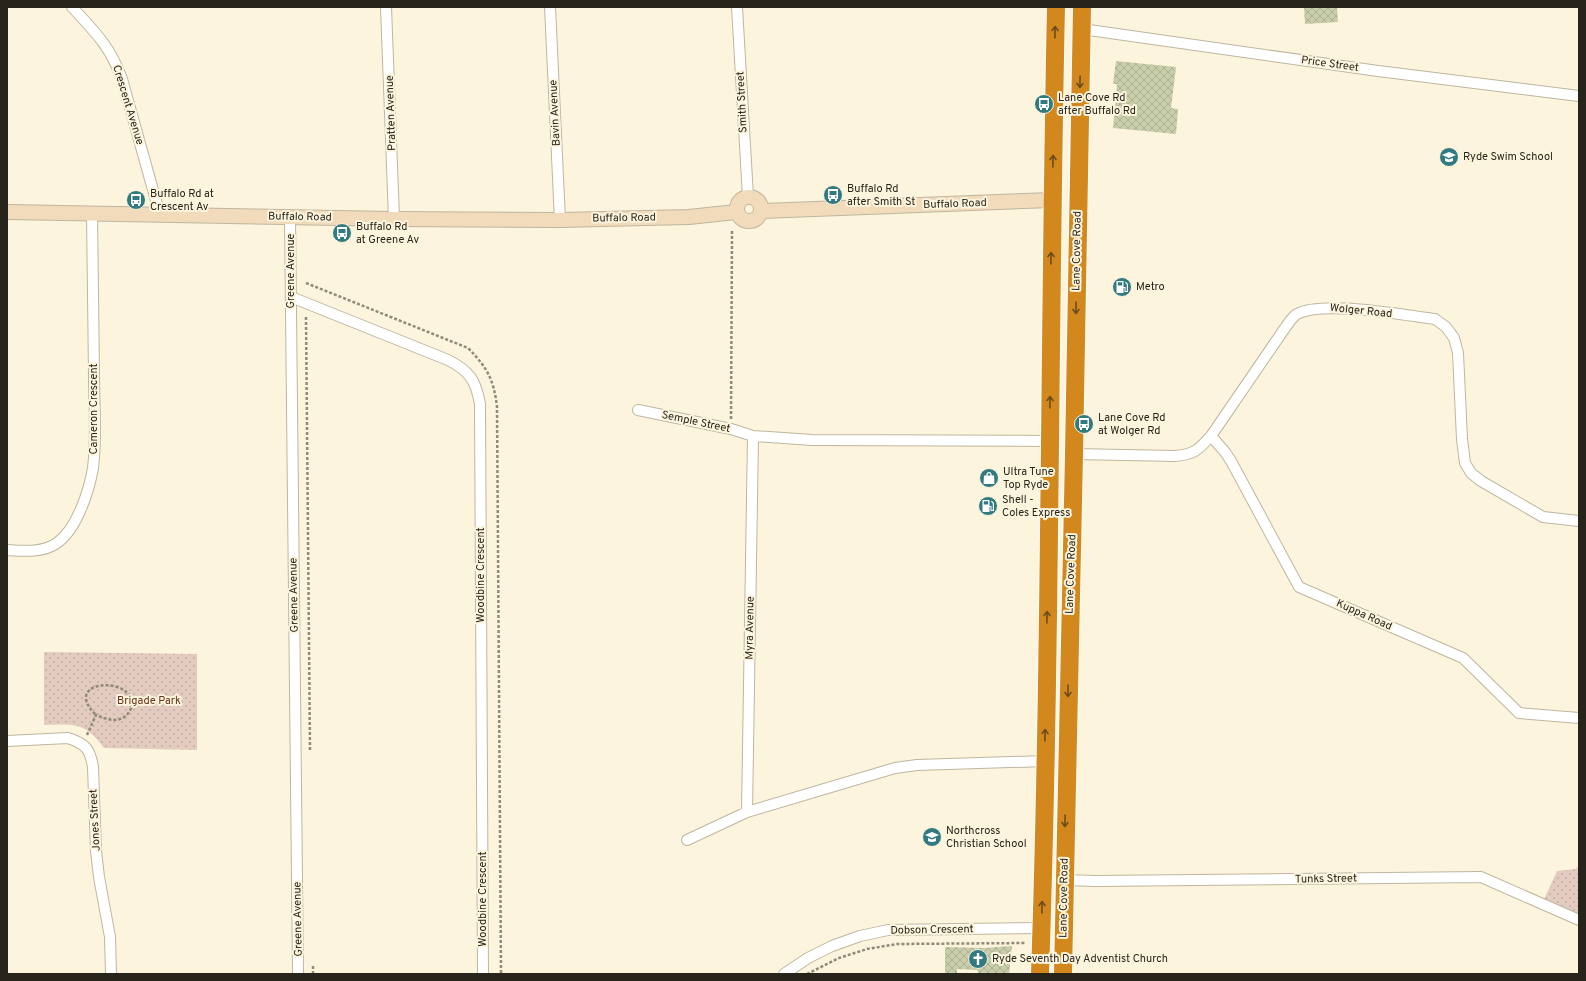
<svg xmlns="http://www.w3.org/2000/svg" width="1586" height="981" font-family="Overpass,sans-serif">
<defs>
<pattern id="park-dots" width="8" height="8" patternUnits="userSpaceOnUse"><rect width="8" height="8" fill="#e3cbc0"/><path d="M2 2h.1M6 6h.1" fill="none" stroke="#c3aea4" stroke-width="1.8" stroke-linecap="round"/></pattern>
<pattern id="building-cross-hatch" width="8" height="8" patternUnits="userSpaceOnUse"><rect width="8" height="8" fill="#c9ceaa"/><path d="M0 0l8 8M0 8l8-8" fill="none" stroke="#adb192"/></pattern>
</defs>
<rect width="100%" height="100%" fill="#fcf4dc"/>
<!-- park -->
<path fill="url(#park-dots)" d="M44,652L197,654V750L104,748C85,722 75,724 44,725Z
M1579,865V920L1542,904L1557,871L1576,869Z"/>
<!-- building -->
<path fill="url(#building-cross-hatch)" d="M1304,7H1337L1338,22L1305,24Z
M1116,61L1176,67L1171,108L1178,109L1176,134L1113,128L1117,84H1113Z
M1012,946L1009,974H978V970L957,969V974H945V947L984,948Z"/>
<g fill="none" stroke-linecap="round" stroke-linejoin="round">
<defs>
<path id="street" d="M72,7C95,32 110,46 122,79L160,215
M386,7L394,219
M550,7L560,220
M737,7L748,197
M1082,29L1378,71L1579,96
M290,216L298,974
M291,297L448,360C470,371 476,381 480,404L483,974
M638,410L731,429L753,436L812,440L1050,441
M1211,436L1225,452L1231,461L1299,587L1463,658L1519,713L1579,718
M1074,454L1175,456C1195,454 1198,450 1211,436L1285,328C1288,324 1292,317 1297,314C1323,300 1403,315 1435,319L1446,327L1454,338L1458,353L1462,439L1465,463L1471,473L1481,481L1543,517L1579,521
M7,550C23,551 43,553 57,543C77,529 89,491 93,468C97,437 94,405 94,374C93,320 93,266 92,213
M7,741L68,738C86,744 90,749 93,767L96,851L99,877L110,937L111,974
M747,812L753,436
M687,840L747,812L895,768L917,765L1045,761
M1064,880L1096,881L1481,877L1579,920
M784,974L808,958L832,946L860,936L888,930L1041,928"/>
<path id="secondary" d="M737 209a12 12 0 1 1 24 0a12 12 0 1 1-24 0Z
M761,211L1052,200
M7,212L394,219L560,220L689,217L736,212"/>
<path id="highway" d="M1040,974C1051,652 1049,329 1056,7
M1063,974L1074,454L1082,7"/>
</defs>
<!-- street casing -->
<use href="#street" stroke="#beb69f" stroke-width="12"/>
<!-- secondary casing -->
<use href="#secondary" stroke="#beb69f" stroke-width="16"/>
<!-- highway casing -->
<use href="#highway" stroke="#fff" stroke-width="20"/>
<!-- path -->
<path stroke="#908a7a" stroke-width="2.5" stroke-dasharray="3 2" stroke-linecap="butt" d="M306,283L468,348C487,367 494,380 497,407L501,974
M306,317L310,751
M731,419L732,231
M87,735L96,715C108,720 121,724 129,712C132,708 133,703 131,698C121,676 63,683 96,715
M313,974V964
M807,974L839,958L867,949L897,944L1026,943"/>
<!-- street -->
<use href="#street" stroke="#fff" stroke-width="10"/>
<!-- secondary -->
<use href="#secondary" stroke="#f2dbbb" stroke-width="14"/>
<!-- highway -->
<use href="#highway" stroke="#d2881d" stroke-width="18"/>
</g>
<!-- one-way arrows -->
<defs><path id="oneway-shaft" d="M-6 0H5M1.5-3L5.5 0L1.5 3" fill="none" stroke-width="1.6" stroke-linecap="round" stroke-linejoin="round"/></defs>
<g stroke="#6b4c1c">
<use href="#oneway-shaft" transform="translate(1055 32) rotate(-89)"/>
<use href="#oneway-shaft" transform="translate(1080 82) rotate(91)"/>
<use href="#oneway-shaft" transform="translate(1053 161) rotate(-89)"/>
<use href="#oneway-shaft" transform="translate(1051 258) rotate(-89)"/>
<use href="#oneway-shaft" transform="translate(1076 308) rotate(91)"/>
<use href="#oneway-shaft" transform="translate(1050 402) rotate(-89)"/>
<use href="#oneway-shaft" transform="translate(1047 617) rotate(-89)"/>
<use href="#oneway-shaft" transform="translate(1068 691) rotate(91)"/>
<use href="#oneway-shaft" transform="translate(1045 735) rotate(-89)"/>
<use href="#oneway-shaft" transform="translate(1065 821) rotate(91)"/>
<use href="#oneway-shaft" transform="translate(1042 907) rotate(-89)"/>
</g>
<!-- icons -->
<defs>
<symbol id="bus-disc" viewBox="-11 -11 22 22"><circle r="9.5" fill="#327a81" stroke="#fcf4dc"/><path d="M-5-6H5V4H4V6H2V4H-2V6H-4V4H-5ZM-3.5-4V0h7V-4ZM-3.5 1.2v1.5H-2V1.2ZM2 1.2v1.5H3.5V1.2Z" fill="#fff"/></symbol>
<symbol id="school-disc" viewBox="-11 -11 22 22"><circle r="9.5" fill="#327a81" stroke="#fcf4dc"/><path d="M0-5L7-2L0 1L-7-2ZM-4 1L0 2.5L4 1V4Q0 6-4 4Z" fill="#fff"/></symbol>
<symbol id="fuel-disc" viewBox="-11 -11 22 22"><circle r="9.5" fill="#327a81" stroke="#fcf4dc"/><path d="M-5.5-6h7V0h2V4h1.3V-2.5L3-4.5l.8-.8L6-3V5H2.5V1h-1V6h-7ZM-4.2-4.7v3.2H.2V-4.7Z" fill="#fff"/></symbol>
<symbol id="shop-disc" viewBox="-11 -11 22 22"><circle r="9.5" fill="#327a81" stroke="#fcf4dc"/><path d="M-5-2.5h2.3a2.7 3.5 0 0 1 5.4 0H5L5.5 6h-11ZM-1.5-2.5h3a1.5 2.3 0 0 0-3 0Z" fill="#fff"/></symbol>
<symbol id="church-disc" viewBox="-11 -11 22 22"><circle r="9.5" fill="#327a81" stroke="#fcf4dc"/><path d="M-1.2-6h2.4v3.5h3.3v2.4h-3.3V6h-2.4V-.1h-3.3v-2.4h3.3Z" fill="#fff"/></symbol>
</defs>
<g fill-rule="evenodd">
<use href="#bus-disc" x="1033" y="93" width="22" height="22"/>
<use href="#school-disc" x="1438" y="146" width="22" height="22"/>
<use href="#bus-disc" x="822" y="184" width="22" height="22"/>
<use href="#bus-disc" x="125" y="189" width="22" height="22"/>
<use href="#bus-disc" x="331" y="222" width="22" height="22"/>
<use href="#fuel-disc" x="1111" y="276" width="22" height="22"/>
<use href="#bus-disc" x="1073" y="413" width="22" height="22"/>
<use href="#shop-disc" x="978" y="467" width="22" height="22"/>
<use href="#fuel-disc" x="977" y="495" width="22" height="22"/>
<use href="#school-disc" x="921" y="826" width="22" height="22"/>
<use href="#church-disc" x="967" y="948" width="22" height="22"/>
</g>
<g text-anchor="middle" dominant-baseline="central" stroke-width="4" stroke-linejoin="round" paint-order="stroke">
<!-- street labels -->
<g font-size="11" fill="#27241b" stroke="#fcf4dc">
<text transform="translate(1330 64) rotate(8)">Price Street</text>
<text transform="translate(742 102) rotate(-93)">Smith Street</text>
<text transform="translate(128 105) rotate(73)">Crescent Avenue</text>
<text transform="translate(391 113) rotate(-92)">Pratten Avenue</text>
<text transform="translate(555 113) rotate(-93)">Bavin Avenue</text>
<text transform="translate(955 204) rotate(-2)">Buffalo Road</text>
<text transform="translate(300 217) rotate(1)">Buffalo Road</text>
<text transform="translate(624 218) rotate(-1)">Buffalo Road</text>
<text transform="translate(1077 251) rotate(-89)">Lane Cove Road</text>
<text transform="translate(291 271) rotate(-90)">Greene Avenue</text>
<text transform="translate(1361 311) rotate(6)">Wolger Road</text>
<text transform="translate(94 409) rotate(-90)">Cameron Crescent</text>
<text transform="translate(696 422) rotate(12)">Semple Street</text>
<text transform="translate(1071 574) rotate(-88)">Lane Cove Road</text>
<text transform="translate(481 575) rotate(-90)">Woodbine Crescent</text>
<text transform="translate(294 595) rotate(-91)">Greene Avenue</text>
<text transform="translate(1364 615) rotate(24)">Kuppa Road</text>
<text transform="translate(750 628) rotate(-89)">Myra Avenue</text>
<text transform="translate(95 820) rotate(-93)">Jones Street</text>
<text transform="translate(1326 879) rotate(-1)">Tunks Street</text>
<text transform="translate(1064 898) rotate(-89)">Lane Cove Road</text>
<text transform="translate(483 899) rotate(-90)">Woodbine Crescent</text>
<text transform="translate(298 919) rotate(-91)">Greene Avenue</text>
<text transform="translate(932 930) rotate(-1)">Dobson Crescent</text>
</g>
<!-- poi labels -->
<g font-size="11" fill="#27241b" stroke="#fcf4dc" text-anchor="start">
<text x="1058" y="98">Lane Cove Rd<tspan x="1058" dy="13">after Buffalo Rd</tspan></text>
<text x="1463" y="157">Ryde Swim School</text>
<text x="847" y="189">Buffalo Rd<tspan x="847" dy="13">after Smith St</tspan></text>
<text x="150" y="194">Buffalo Rd at<tspan x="150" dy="13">Crescent Av</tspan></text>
<text x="356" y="227">Buffalo Rd<tspan x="356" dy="13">at Greene Av</tspan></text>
<text x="1136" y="287">Metro</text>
<text x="1098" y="418">Lane Cove Rd<tspan x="1098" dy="13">at Wolger Rd</tspan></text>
<text x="1003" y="472">Ultra Tune<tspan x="1003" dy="13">Top Ryde</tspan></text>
<text x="1002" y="500">Shell -<tspan x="1002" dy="13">Coles Express</tspan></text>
<text x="946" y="831">Northcross<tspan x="946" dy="13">Christian School</tspan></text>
<text x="992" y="959">Ryde Seventh Day Adventist Church</text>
</g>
<!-- park labels -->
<g font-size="11" fill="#65341a" stroke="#fcf4dc">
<text x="149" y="701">Brigade Park</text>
</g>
</g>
<!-- border -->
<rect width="1586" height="981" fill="none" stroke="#27241b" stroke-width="16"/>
</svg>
